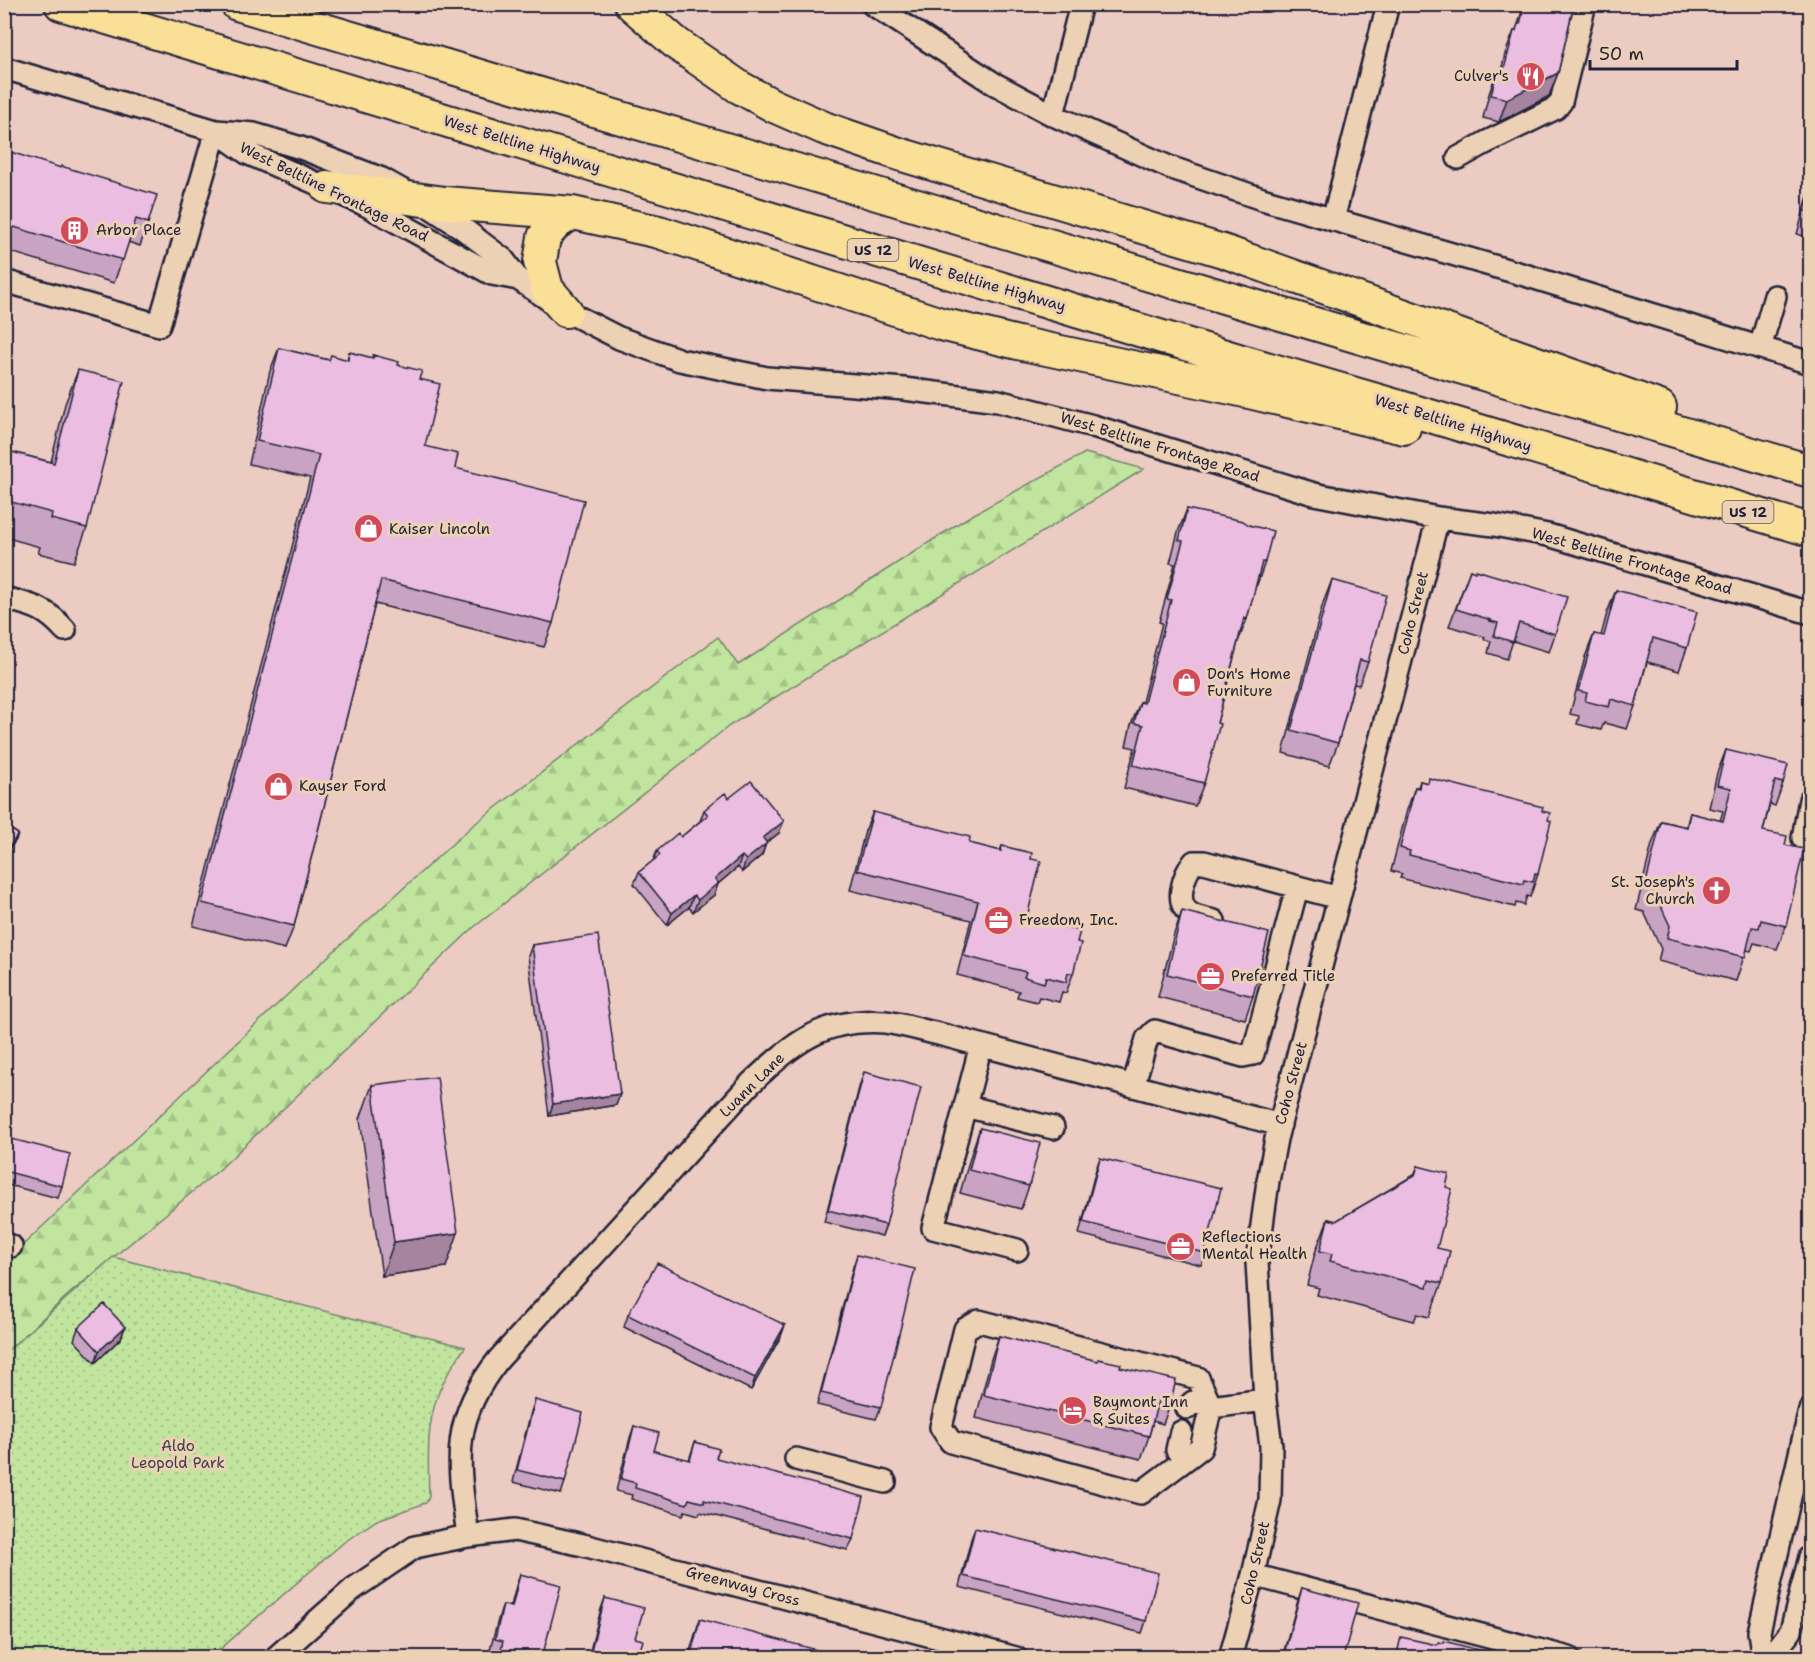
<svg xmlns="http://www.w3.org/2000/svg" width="1815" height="1662" font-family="'Shantell Sans',sans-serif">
<defs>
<pattern id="forest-firs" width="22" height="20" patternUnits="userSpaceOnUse" patternTransform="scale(1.5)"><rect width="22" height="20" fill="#c1e59e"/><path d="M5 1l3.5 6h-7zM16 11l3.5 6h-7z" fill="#a6c489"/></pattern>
<pattern id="park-dots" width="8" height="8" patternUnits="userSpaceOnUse" patternTransform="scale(1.5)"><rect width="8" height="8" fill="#c1e59e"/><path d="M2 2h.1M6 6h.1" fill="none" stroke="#a6c489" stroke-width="1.8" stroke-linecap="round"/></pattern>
</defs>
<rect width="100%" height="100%" fill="#eccbc2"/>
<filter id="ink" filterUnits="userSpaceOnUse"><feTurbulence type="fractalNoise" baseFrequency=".0167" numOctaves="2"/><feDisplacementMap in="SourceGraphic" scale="12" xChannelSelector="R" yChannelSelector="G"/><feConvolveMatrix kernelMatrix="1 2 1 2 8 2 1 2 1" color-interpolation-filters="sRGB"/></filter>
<g filter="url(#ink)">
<!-- forest -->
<path fill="url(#forest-firs)" stroke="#72846c" stroke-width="1.5" d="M1085,453L1144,469L729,726L473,928L219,1170L69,1294L5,1353V1262L322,962L472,826L718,637L738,665L967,518Z"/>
<!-- park -->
<path fill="url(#park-dots)" stroke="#72846c" stroke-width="1.5" d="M113,1257L465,1347C458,1358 451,1368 445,1379C425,1415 428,1457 429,1497L426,1503L377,1520L343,1543L211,1657L5,1658V1353Z"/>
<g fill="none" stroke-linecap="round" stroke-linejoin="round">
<defs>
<path id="minor" d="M872,4L993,83L1053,115L1169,167L1262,199L1528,276L1810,363
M4,68L216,131L254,134L301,148L382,179L418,199L462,228L503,259L518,279L566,311L619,338L680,360L767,378L904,389L998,401L1093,426L1314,494L1438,518L1494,525L1548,535L1810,613
M1053,115L1081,4
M216,131L247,153L366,205L492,274L518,279
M1458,158L1485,143L1556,108L1561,102L1584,8
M1333,220L1388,4
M4,281L159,325L216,131
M1760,348L1775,296
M4,598C33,606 45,607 65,630
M1803,838L1810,800
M1214,921C1207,919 1197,918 1191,914C1173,904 1184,874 1194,862H1204L1339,898
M981,1045L933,1228L1017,1250
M1133,1086L1147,1039L1155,1031L1243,1056L1253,1054L1297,888
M965,1106L1053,1128
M4,1244L11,1246
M1187,1408L1193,1402L1211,1407L1201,1448L1141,1493L951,1442L941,1427L965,1329L979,1321L1198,1378L1211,1407L1265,1400
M1181,1432L1177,1450L1184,1460
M796,1459L885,1482
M468,1536C458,1463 449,1421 499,1359L751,1083C794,1043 822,1018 885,1022C902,1024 921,1030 939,1034L1280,1125
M1253,1575L1569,1658
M275,1658L353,1589L415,1547L468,1536L515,1530L583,1545L1016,1658
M1230,1658L1253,1575L1270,1500L1271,1446L1265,1400L1257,1262L1268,1181L1276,1139L1438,518
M1763,1658L1759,1632L1810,1410
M1770,1658L1791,1631L1810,1557"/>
<path id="highway" d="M61,4L1245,362L1397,406L1810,530
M237,4L1810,471
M631,4L677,44L739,87L774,106L824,128L899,154L1223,251L1660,407
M327,187L445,203L573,213L659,232L941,324L1018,343L1236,389L1404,428
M566,311L547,289L540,262L544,237L556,223L573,213"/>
</defs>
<!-- minor casing -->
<use href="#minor" stroke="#22223b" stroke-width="26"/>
<!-- highway casing -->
<use href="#highway" stroke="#22223b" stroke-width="36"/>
<!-- minor -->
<use href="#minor" stroke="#edd1b4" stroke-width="21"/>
<!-- highway -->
<use href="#highway" stroke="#fadf96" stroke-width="32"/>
</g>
<!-- wall -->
<path fill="#c9a3c2" stroke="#22223b" stroke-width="1.5" d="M1524,4H1574L1558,73L1549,96L1499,122L1483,118L1489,94L1497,71L1501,72L1505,54L1514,31H1516Z
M4,150L148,223L140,246L128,242L114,283L4,250Z
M1810,189V238L1797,234Z
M279,348L329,360H347L349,352L372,358L373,355L398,365L419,379L425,446L455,468L553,623L544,647L375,604L294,926L285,949L193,926L310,478L249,464L270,371Z
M78,370L87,528L74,562L38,553L40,547L4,537V450L51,462L65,404Z
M1187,509L1265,562L1257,585H1256L1247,619L1238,642L1217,723L1204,783L1195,806L1124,788L1135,748L1126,746L1131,725L1140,702H1142L1162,623L1159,622L1175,564L1170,563L1178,532Z
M1470,570L1555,634L1549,652L1513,641L1507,659L1488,653L1491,641L1484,639L1485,637L1449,626Z
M1332,580L1368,662L1359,685L1354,684L1338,743L1329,766L1283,753L1323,603Z
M1616,590L1687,648L1679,671L1647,662L1635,706L1627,729L1604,723L1601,730L1577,724L1579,716L1570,714L1585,657L1594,634L1601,636L1607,613Z
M1726,750L1783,783L1775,806L1770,804L1763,831L1785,845L1786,926L1777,949L1754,943L1751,951L1746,950L1736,981L1658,961L1661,949L1644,912L1636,910L1652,844L1661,821L1686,827L1690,813L1720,821L1723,811L1709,808L1717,773Z
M1420,781L1542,811L1538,874L1530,897L1527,896L1524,905L1516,903L1515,907L1400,878L1402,874L1391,871L1407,810L1415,787H1418Z
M729,798L779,833L766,843L762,855L742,872L738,867L718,884L714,895L693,912L689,907L667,925L634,884L639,872L653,861L657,851L681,837L700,821L704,810Z
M873,812L969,843L1000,851L1002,846L1031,859L1027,917L1077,942L1073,974L1066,993L1062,992L1059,1002L1039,997L1037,1002L1017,997L1019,991L957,975L971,920L850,890L865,831Z
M4,825L18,834L16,840L7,852L4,850Z
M1182,911L1253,996L1245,1019L1158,997L1174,934Z
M532,945L620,1094L616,1105L549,1116L528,956Z
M864,1072L886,1225L882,1236L824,1222L860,1084Z
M372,1085L446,1267L382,1276L360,1119Z
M980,1128L1029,1186L1021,1209L960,1193L972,1151Z
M4,1137L62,1186L58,1198L4,1184Z
M1100,1158L1205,1253L1201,1265L1079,1234L1096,1169Z
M1418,1166L1446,1187L1437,1248L1442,1283L1429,1317L1417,1314L1414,1321L1317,1295L1319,1288L1307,1285L1315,1253L1328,1219L1336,1221L1414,1175Z
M857,1255L881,1407L876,1419L817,1405L853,1267Z
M628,1315L785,1325L781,1336L751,1390L624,1327Z
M125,1327L121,1338L95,1363L74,1340L78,1328Z
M999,1336L1120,1367L1171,1401L1163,1424L1153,1421L1149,1436L1141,1459L976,1418L991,1359Z
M535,1400L565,1482L561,1494L513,1482L531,1412Z
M634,1426L654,1451L689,1460L695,1442L716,1458L853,1539L848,1550L700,1512L699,1515L685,1511L683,1515L631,1499L632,1495L616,1491L630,1438Z
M975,1528L1146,1621L1142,1633L959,1587L971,1539Z
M520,1574L542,1658H497L499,1652L490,1650L499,1616L503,1605L511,1606L516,1586Z
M1302,1588L1343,1658H1282L1298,1600Z
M605,1598L638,1658H588L601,1609Z
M700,1619L819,1658H688L696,1631Z"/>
<!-- shaded-wall -->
<path fill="#a4849e" stroke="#22223b" stroke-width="1.5" d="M1558,73L1549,96L1499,122L1507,99Z
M784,821L779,833L766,843L762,855L742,872L746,860L763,838Z
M18,834L16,840L7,852L10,846Z
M742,856L738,867L718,884L714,895L693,912L698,900L715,879Z
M694,895L689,907L667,925L672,913Z
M620,1094L616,1105L549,1116L553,1104Z
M458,1233L446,1267L382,1276L394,1242Z
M785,1325L781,1336L751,1390L755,1378Z
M125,1327L121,1338L95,1363L99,1351Z"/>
<!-- building -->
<path fill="#eabde1" stroke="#22223b" stroke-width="1.5" d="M1525,4H1574L1558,73L1507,99L1491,95L1497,71L1503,73L1514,31H1516L1518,24H1520Z
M4,150L61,168V166L157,195L148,223L136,219L123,260L4,224Z
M1810,194V212L1805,211Z
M279,348L329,360L331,355L348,360L349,352L373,358V355L399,362L398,365L422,371L419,379L440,384L425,446L458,454L455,468L584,500L553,623L381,580L294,926L202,903L319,455L257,441Z
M78,370L124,381L87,528L51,519L52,513L4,500V450L54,463Z
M1187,509L1243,521L1249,525L1273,531L1265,562H1262L1247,619L1244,618L1217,723L1220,724L1204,783L1133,765L1143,725L1134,723L1140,702L1144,703L1171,600L1167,599L1183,541L1179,540Z
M1470,570L1475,572L1476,570L1567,597L1555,634L1519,623L1513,642L1494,636L1498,623L1490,621L1491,620L1456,609Z
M1332,580L1386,595L1368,662L1360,660L1338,743L1291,730Z
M1616,590L1697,612L1687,648L1653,638L1635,706L1611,699L1609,707L1585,701L1587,693L1578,691L1594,634L1604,636Z
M1726,750L1788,765L1783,783L1775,781L1763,831L1787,836L1785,845L1804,849L1786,926L1761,920L1759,928L1752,927L1745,957L1667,938L1670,926L1653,889L1645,887L1661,821L1687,827L1690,813L1723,821L1731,788L1717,785Z
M1429,778L1543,807L1542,811L1550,813L1548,820L1551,821L1538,874L1535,873L1533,882L1524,880L1523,884L1409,855L1410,851L1400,848L1415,787L1419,788L1420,781L1428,783Z
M751,781L784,821L763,838L767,843L746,860L742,856L715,879L718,883L698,900L694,895L672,913L639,872L660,855L657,851L678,833L681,837L708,815L704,810L725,793L729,798Z
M873,812L970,837L969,843L1001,851L1002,846L1032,853L1031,859L1041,861L1027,917L1080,931L1077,942L1081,943L1073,974L1068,973L1066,982L1046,977L1044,983L1024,977L1026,972L964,956L978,901L857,870Z
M4,825L18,834L10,846L4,843Z
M1182,911L1269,933L1253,996L1167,974Z
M598,935L620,1094L553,1104L532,945Z
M864,1072L921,1087L886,1225L828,1210Z
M437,1077L458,1233L394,1242L372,1085Z
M980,1128L1040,1143L1029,1186L969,1170Z
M4,1137L70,1154L62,1186L4,1171Z
M1100,1158L1221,1188L1205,1253L1083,1222Z
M1418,1166L1449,1174L1446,1187L1452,1189L1437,1248L1450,1251L1442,1283L1429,1280L1427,1287L1330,1261L1332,1254L1320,1251L1328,1219L1336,1221L1415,1175Z
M857,1255L915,1269L881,1407L821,1393Z
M657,1263L785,1325L755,1378L628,1315Z
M104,1304L125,1327L99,1351L78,1328Z
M999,1336L1098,1361V1359L1121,1364L1120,1367L1176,1380L1171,1401L1159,1397L1149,1436L984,1395Z
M535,1400L583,1413L565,1482L517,1470Z
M634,1426L659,1433L654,1451L690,1460L695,1442L719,1449L716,1458L864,1497L853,1539L704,1500V1503L689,1499L687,1504L635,1488L636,1483L621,1479Z
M975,1528L1158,1573L1146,1621L963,1576Z
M520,1574L561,1585L542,1658H499L503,1641L495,1639L503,1605L512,1607Z
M1302,1588L1358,1603L1343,1658H1296L1284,1654Z
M605,1598L644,1608L635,1638L643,1640L638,1658H589Z
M700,1619L821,1651L819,1658H690Z
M1401,1637L1437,1645L1438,1642L1444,1643V1641L1490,1653L1489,1656L1496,1657L1396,1658Z"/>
</g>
<!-- icons -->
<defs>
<symbol id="restaurant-disc" viewBox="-11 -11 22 22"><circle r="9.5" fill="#d1495b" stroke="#edd1b4"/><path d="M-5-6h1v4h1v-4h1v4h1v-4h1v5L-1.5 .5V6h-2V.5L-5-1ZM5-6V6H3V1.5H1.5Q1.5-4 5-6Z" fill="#fff"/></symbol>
<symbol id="building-disc" viewBox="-11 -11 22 22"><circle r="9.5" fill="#d1495b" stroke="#edd1b4"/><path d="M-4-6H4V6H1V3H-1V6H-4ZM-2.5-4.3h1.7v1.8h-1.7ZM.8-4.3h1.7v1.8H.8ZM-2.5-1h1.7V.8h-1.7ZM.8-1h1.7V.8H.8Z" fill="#fff"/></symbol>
<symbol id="shop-disc" viewBox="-11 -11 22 22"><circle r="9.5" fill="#d1495b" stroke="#edd1b4"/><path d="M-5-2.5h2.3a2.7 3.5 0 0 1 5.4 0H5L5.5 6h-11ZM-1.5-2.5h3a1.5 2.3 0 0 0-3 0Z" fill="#fff"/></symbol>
<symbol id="church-disc" viewBox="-11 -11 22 22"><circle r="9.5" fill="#d1495b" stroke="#edd1b4"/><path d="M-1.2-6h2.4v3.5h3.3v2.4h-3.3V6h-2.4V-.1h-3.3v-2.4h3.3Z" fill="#fff"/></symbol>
<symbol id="office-disc" viewBox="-11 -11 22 22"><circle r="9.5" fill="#d1495b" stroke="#edd1b4"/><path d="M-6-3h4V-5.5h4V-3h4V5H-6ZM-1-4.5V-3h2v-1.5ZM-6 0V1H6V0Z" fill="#fff"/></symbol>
<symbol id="hotel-disc" viewBox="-11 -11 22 22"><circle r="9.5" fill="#d1495b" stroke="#edd1b4"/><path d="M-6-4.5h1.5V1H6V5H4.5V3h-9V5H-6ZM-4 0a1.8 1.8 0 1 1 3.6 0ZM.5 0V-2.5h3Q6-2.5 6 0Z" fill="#fff"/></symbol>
</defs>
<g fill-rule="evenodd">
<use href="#restaurant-disc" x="1514" y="60" width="33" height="33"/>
<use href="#building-disc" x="58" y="214" width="33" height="33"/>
<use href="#shop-disc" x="352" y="512" width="33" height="33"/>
<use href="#shop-disc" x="1170" y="666" width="33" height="33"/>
<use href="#shop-disc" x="262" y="770" width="33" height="33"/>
<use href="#church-disc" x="1700" y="874" width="33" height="33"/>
<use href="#office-disc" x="982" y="904" width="33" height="33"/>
<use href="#office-disc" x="1194" y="960" width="33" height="33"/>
<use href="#office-disc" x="1164" y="1230" width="33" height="33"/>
<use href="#hotel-disc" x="1056" y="1394" width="33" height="33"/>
</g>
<g text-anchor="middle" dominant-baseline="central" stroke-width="6" stroke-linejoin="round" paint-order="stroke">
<!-- shield labels -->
<g fill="#edd1b4" stroke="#5f565f" stroke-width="1.5">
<rect x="847.5" y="239" width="51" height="22" rx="4.5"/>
<rect x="1722.5" y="501" width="51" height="22" rx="4.5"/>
</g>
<g font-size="14" font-weight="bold" fill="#22223b">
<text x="873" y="250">US 12</text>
<text x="1748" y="512">US 12</text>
</g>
<!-- poi labels -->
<g font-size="15" fill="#22223b" stroke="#edd1b4" text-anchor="start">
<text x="1509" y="76" text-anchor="end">Culver's</text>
<text x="96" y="230">Arbor Place</text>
<text x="389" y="529">Kaiser Lincoln</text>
<text x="1207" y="674">Don's Home<tspan x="1207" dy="17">Furniture</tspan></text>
<text x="299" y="786">Kayser Ford</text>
<text x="1695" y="882" text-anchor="end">St. Joseph's<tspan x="1695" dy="17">Church</tspan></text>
<text x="1019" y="920">Freedom, Inc.</text>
<text x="1231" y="976">Preferred Title</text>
<text x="1202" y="1237">Reflections<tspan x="1202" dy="17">Mental Health</tspan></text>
<text x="1093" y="1402">Baymont Inn<tspan x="1093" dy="17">&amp; Suites</tspan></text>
</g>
<!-- street labels -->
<g font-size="15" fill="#22223b" stroke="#edd1b4">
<text transform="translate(522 144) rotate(17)">West Beltline Highway</text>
<text transform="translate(334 192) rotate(26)">West Beltline Frontage Road</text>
<text transform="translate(987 284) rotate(16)">West Beltline Highway</text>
<text transform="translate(1453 423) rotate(17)">West Beltline Highway</text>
<text transform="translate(1160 447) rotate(17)">West Beltline Frontage Road</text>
<text transform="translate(1632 561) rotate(16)">West Beltline Frontage Road</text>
<text transform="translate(1413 613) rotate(-76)">Coho Street</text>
<text transform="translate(1291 1083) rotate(-75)">Coho Street</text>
<text transform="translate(752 1085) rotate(-45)">Luann Lane</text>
<text transform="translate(1255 1563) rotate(-77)">Coho Street</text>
<text transform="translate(743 1586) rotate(15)">Greenway Cross</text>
</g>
<!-- park labels -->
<g font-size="15" fill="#3a3f4a" stroke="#edd1b4">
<text x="178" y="1446">Aldo<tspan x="178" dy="17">Leopold Park</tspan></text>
</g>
</g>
<!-- margin -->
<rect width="1815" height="1662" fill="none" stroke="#edd1b4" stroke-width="24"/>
<rect x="12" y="12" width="1791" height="1638" fill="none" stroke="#22223b" stroke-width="2" filter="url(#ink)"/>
<!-- scale -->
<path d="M1590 60v9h147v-9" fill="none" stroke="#22223b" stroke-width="3"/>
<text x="1599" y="60" font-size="18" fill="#22223b" stroke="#edd1b4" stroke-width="4.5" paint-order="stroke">50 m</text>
</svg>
